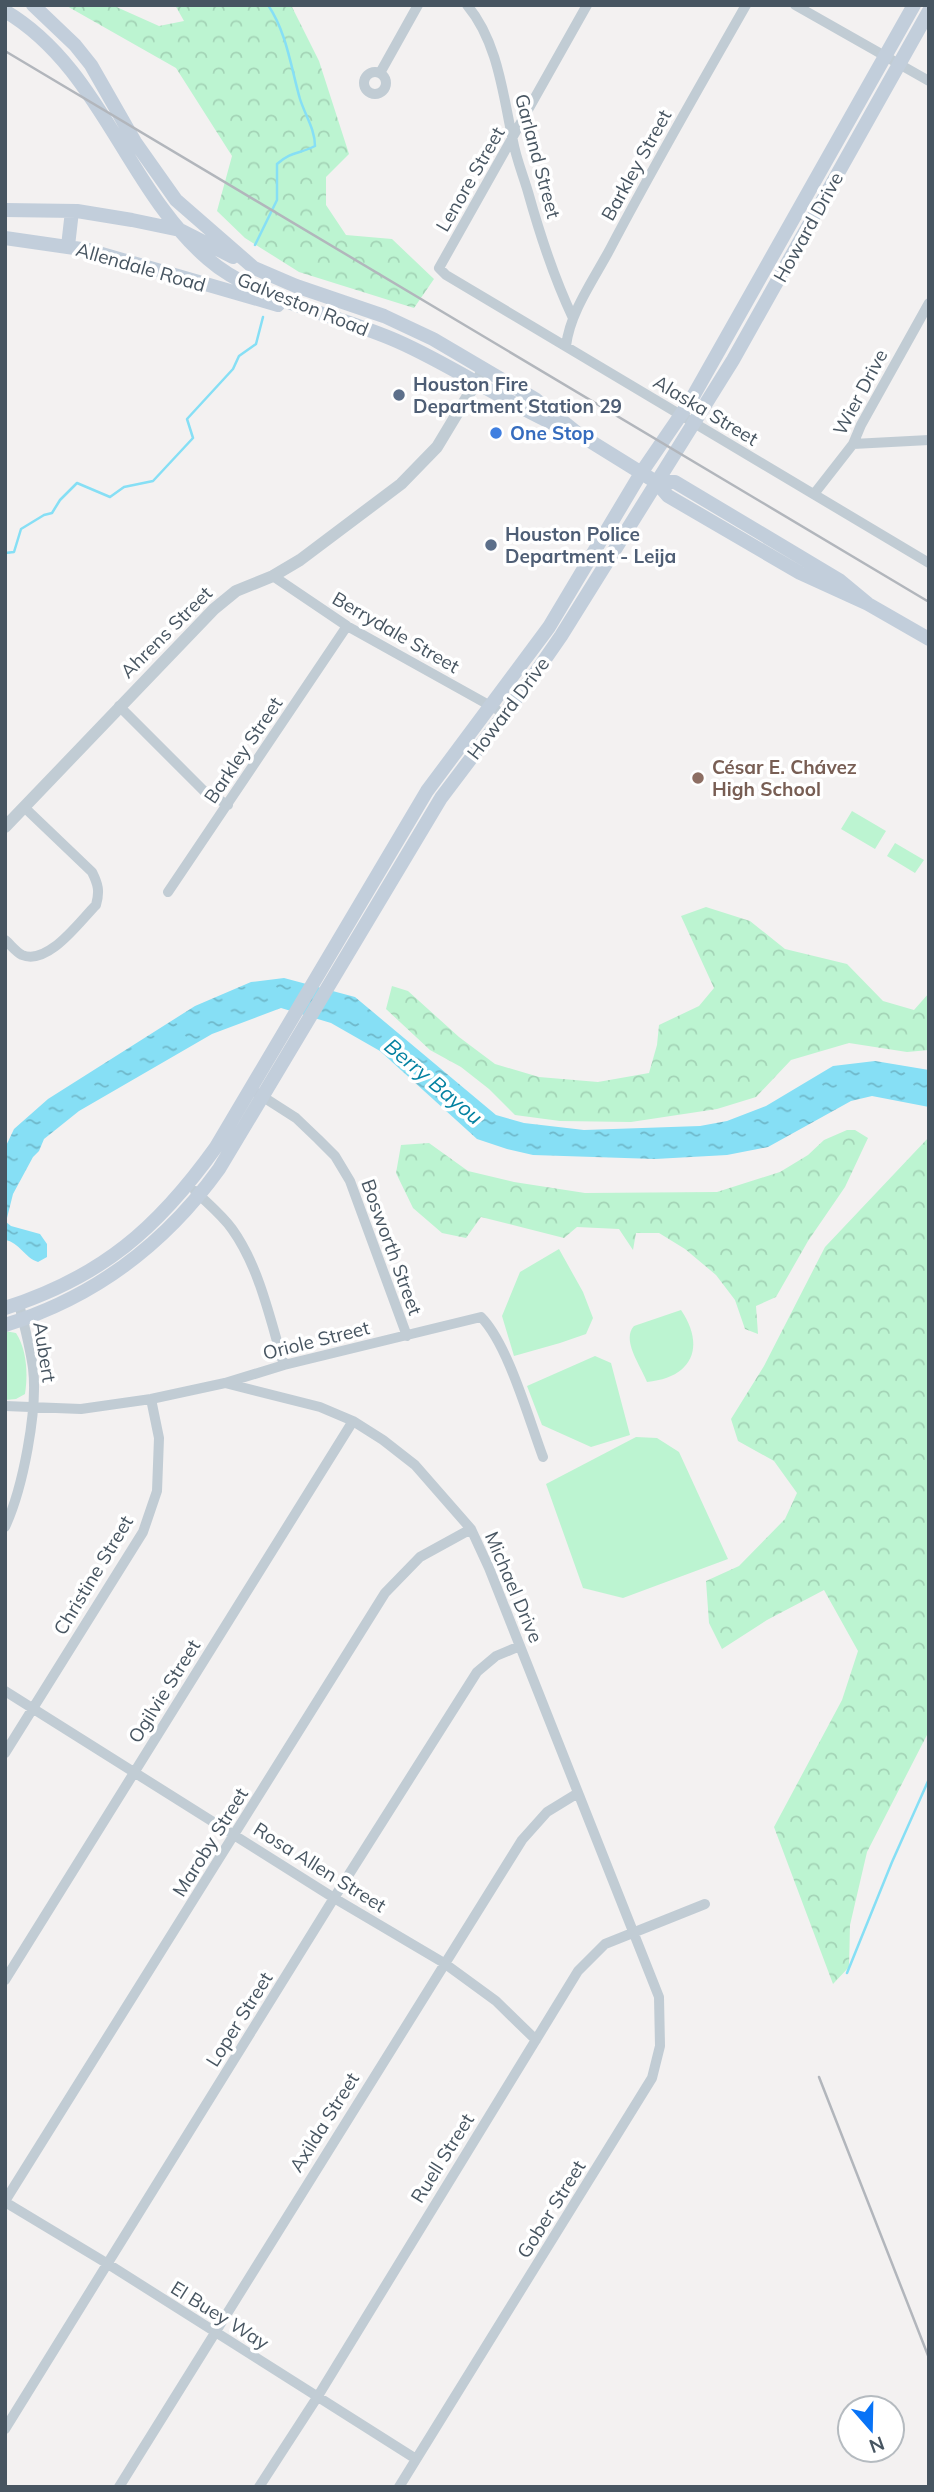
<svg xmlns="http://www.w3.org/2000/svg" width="934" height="2492" font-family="Mulish,sans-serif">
<defs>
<pattern id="forest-crowns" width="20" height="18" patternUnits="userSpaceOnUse" patternTransform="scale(1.75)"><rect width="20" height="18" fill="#bcf4d1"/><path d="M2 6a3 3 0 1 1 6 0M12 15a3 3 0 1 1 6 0" fill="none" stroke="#a3d3b6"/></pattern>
<pattern id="water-ripples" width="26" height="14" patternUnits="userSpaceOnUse" patternTransform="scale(1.75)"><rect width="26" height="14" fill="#86dff5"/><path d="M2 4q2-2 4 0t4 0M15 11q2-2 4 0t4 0" fill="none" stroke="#6fb8ca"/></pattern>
</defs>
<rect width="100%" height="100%" fill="#f3f1f1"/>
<!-- grass -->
<path fill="#bcf4d1" d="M852,811L886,831L875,849L841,829Z
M895,843L924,860L915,873L887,856Z
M559,1249L583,1292L593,1318L586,1334L560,1343L514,1356L502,1316L520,1272Z
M681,1310C706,1347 692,1378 647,1382C641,1366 621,1340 634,1326Z
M5,1331L16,1333C27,1350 28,1374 25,1394L16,1399L5,1400Z
M595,1356L611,1363L630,1435L591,1447L542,1425L527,1386Z
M636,1437L657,1438L679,1452L728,1559L623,1598L583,1588L546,1484Z"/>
<!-- forest -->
<path fill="url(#forest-crowns)" d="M65,5H112L159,26L184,21L175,5H291L319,61L349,154L326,177V205L346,235L392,239L434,279L414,308L299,272L245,238L217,211L232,156L176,68Z
M706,907L750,921L785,949L847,964L883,1001L914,1010L929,993V1050L907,1052L849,1043L791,1060L756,1097L717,1109L631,1122L560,1121L515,1115L489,1089L461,1067L430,1050L386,1009L392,986L408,991L459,1037L495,1064L539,1077L598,1082L649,1073L657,1045L659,1025L699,1006L714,988L681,916Z
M847,1130H855L868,1138L845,1187L808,1241L776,1297L756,1306L758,1334L745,1329L735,1300L716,1275L685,1249L659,1233H636L633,1250L619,1229L577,1227L564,1238L481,1217L466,1238L442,1233L413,1208L396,1173L401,1145L429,1143L468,1171L514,1182L585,1193L717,1192L780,1172L808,1155L824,1140Z
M929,1137V1731L867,1852L850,1925L849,1967L833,1984L774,1827L842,1700L858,1651L824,1590L767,1620L722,1649L709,1623L706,1581L739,1566L785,1519L797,1493L774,1461L738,1441L731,1419L764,1366L825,1247Z"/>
<!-- water -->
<path fill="url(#water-ripples)" d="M284,978L355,997L496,1115L524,1123L584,1130L700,1126L727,1121L766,1106L833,1066L875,1061L929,1070V1107L872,1096L851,1101L768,1147L727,1155L655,1159L533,1155L507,1149L477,1139L380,1051L331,1023L281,1008L212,1034L79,1111L44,1139L39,1151L33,1157L13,1194L6,1222L11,1226L40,1234L47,1244V1257L38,1262C25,1258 19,1242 5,1240V1148L14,1129L48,1099L195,1006L251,982Z"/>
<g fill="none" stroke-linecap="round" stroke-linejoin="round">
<!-- stream -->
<path stroke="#86dff5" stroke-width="2.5" d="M255,245L277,200V164C291,151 300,154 315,146C315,129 305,115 300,99C291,68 287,33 268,5
M5,553L14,552L21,529L44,515L52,513L60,500L77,483L110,497L124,487L153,481L193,438L187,419L233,369L239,356L256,344L263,317
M847,1973L892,1862L929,1779"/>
<!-- minor -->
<path stroke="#c1ccd4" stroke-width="10" d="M467,5C498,42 503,95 513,141C516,158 523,175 528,192C540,235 554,278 573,318
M587,5L439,268L446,275L929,563
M795,5L929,81
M364 83a11 11 0 1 1 22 0a11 11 0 1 1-22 0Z
M380,73L418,5
M566,346C570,312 594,279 610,249C653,167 700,86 746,5
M853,444L929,440
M814,494L853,444L861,425L929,303
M273,576L347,626L496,709
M119,706L204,791L228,805
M168,892L347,626
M5,940C10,944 16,952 22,955C48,966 79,922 96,905C100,891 98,884 92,872L24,807
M257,1093L296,1118L318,1139L335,1156L350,1181L407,1336
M195,1191C207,1203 222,1215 232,1229C260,1268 270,1320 284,1365
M225,1383L320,1407L353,1421L383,1440L415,1465L471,1529L489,1568L659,1997L660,2046L652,2078L399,2487
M5,1406L81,1409L151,1399L225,1383L284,1365L481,1317C508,1344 529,1420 543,1457
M5,1527C23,1488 38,1410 33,1368C30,1346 24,1325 19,1304
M5,1691L334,1898L444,1963L496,2001L536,2040
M5,1753L143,1532L157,1491L159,1438L151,1399
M5,1980L353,1421
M5,2201L385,1593L420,1557L471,1529
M5,2202L108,2264L416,2459
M5,2429L334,1898L477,1672L496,1656L520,1646
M119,2487L522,1840L547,1812L578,1793
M259,2487L318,2396L578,1971L605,1944L705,1904"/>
<!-- tertiary -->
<path stroke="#c1ccd4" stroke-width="12" d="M5,827L214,609L236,591L273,576L300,560L401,484L437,447L481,374"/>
<!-- secondary -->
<path stroke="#c2cedb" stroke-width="14" d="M33,5L75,45L91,65L135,142L176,200L254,268L296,286L384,316L433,339L535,399L577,433L656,482L668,496L800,573L868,604
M5,11C101,68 126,188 208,259C253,299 341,316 397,341C454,366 504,402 561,427
M5,210L77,211L132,220L180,230L233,257
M5,238L88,250L278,305
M68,246L72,211
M656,482H675L839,580L868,604L929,639
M5,1308C102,1277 158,1228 216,1147L427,791L549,627L641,473L691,400L914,5
M5,1325C93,1298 165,1244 219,1169L441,798L534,675L561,636L733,360L929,11"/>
<!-- rail -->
<path stroke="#b2b6bc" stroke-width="2.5" d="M5,51L929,602
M819,2077L929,2358"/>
</g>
<!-- markers -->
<g fill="#5c6f8a" stroke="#fff" stroke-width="2.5">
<circle cx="399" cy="395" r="7"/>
<circle cx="491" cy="545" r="7"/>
</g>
<circle fill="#3f7fe0" stroke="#fff" stroke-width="2.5" cx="496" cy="433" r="7"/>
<circle fill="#8d6e63" stroke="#fff" stroke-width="2.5" cx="698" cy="778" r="7"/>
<g text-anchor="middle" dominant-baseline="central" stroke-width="7" stroke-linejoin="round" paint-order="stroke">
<!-- street labels -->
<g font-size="19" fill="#475561" stroke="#fff">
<text transform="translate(538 156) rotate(75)">Garland Street</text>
<text transform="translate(636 165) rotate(-61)">Barkley Street</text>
<text transform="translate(470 179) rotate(-60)">Lenore Street</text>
<text transform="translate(808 227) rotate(-61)">Howard Drive</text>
<text transform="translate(141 267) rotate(16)">Allendale Road</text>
<text transform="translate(303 304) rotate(22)">Galveston Road</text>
<text transform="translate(860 392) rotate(-62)">Wier Drive</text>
<text transform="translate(706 410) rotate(31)">Alaska Street</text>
<text transform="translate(166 632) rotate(-45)">Ahrens Street</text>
<text transform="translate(396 632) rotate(30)">Berrydale Street</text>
<text transform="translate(508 708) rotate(-53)">Howard Drive</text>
<text transform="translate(243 750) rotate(-56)">Barkley Street</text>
<text transform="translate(392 1247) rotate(70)">Bosworth Street</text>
<text transform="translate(316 1340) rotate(-14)">Oriole Street</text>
<text transform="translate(45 1352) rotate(81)">Aubert</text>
<text transform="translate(93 1575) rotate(-59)">Christine Street</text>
<text transform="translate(514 1587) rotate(67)">Michael Drive</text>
<text transform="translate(164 1691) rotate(-58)">Ogilvie Street</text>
<text transform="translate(210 1842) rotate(-58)">Maroby Street</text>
<text transform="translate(320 1867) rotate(32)">Rosa Allen Street</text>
<text transform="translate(239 2019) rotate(-58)">Loper Street</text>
<text transform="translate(324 2122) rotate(-58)">Axilda Street</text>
<text transform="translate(442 2158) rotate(-58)">Ruell Street</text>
<text transform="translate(551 2209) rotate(-58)">Gober Street</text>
<text transform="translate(220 2315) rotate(32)">El Buey Way</text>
</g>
<!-- service labels -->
<g font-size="19" font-weight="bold" fill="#4e5e75" stroke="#fff" text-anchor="start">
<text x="413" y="384">Houston Fire<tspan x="413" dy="22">Department Station 29</tspan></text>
<text x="505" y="534">Houston Police<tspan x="505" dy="22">Department - Leija</tspan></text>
</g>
<!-- shop labels -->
<g font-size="19" font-weight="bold" fill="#366cbe" stroke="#fff" text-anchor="start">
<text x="510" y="433">One Stop</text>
</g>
<!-- education labels -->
<g font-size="19" font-weight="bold" fill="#785e54" stroke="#fff" text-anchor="start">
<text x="712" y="767">César E. Chávez<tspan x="712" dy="22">High School</tspan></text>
</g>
<!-- water labels -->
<g font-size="21" font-style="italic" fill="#0381a1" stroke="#fff">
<text transform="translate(434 1081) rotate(40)">Berry Bayou</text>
</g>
</g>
<!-- border -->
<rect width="934" height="2492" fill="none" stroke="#475561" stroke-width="14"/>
<!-- north arrow -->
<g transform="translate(871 2429) rotate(160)"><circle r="33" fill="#ffffff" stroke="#b5bbc0" stroke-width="2"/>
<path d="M0-5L12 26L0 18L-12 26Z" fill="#0873f6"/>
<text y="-10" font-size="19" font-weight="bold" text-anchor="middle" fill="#475561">N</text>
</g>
</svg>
